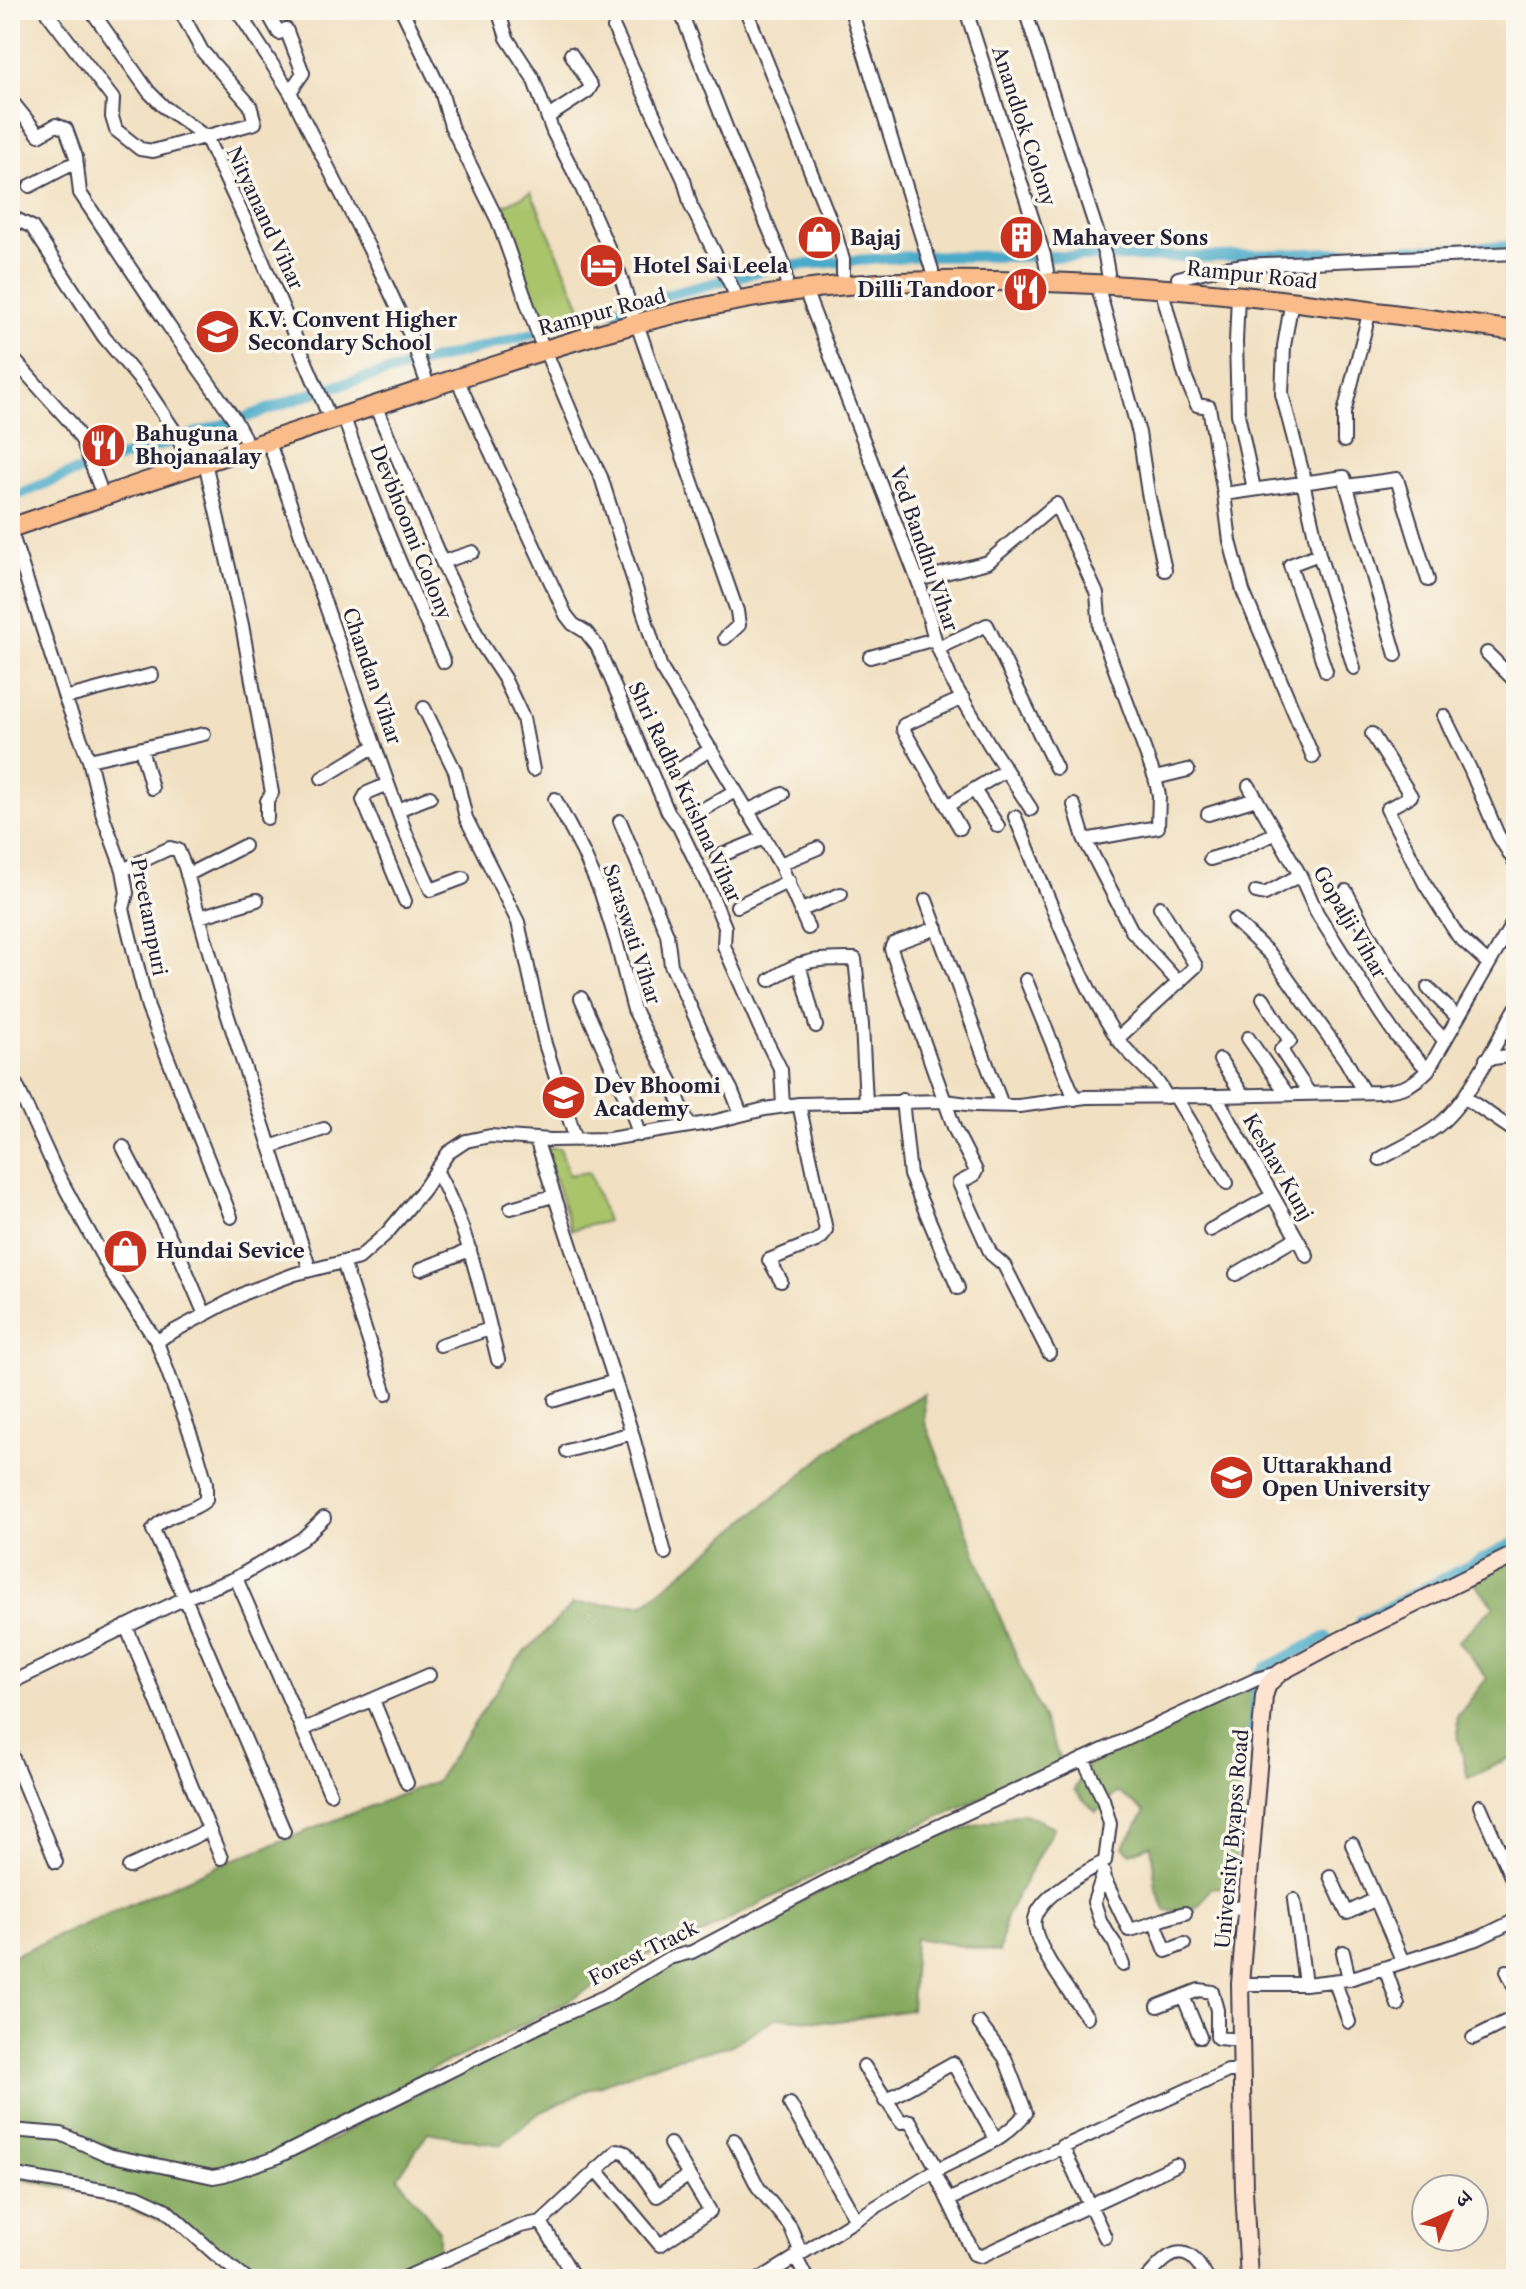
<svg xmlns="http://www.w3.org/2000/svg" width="1526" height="2289" font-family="'Libre Caslon Text','Noto Serif Devanagari',serif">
<rect width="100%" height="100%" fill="#fbf7ec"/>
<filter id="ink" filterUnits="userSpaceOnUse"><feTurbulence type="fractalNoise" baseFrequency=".0125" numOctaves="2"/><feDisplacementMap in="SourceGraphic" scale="16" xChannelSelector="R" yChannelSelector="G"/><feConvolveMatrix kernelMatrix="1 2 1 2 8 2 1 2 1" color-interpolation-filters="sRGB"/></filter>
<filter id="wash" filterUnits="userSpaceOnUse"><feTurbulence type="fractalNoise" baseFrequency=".006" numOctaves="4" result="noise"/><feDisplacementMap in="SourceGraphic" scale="32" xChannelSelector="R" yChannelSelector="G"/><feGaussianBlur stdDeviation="1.8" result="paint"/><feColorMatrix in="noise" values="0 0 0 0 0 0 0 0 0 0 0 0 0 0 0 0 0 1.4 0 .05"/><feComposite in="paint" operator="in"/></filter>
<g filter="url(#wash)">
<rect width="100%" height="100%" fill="#f1e0c1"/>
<!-- green -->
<path fill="#a9c46a" stroke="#667352" stroke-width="2" d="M531,192L583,311L539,323L497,209Z
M545,1147L560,1148L569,1175L589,1172L607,1221L571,1230Z"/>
<!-- forest -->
<path fill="#86aa5e" stroke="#54664c" stroke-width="2" d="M924,1394L925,1422L1000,1617L1061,1762L865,1850L718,1925L680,1946L646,1955L610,1978L483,2046L427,2071L355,2109L305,2148L316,2149L377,2113L554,2026L769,1916L928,1839L1022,1813L1054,1827L1007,1914L999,1952L915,1938L911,2010L832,2022L778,2017L730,2046L665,2061L590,2089L539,2113L500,2145L428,2132L398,2177L439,2231V2260L388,2279H249L190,2231L79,2191L10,2177V1957L217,1866L436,1781L516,1661L573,1604H644L853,1432Z
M1516,1556V1755L1468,1778L1459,1740L1457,1717L1487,1678L1458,1641L1494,1606L1475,1584L1483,1571Z
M1252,1689L1233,1886L1211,1888L1200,1904L1191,1912L1165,1910L1156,1888L1151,1845L1130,1853L1123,1847L1145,1812L1118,1792L1096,1812L1074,1790L1093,1755L1201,1705Z"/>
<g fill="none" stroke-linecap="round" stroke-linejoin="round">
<!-- canal -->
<path stroke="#4aaac9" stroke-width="11" d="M610,310L775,267L849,261L918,256L1206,257L1516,246
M10,498L66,475L247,417L324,389L531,334
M1360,1621L1516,1542
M1258,1675L1266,1668L1326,1637
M1252,1746L1256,1687"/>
</g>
</g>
<g filter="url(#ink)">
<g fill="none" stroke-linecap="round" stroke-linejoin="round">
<defs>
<path id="street" d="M45,10L113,99L112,117L116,130L140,149L153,151L255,123L250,105L202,51L180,10
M91,10L149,92L163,106L206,137L246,222L326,409
M237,10L290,92L377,264L411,337L425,377
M266,10L279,33L286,29L303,73L290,92
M402,10L441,91L451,126L498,221L540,340
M498,10L507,38L533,78L553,132L581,186L619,272L633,315
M680,10L731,140L783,262L786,280
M746,10L835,232L843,260V274
M851,10L932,270
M966,10L1044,255L1047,271
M1025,10L1105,256L1108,273
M614,28L684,180L691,206L734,291
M10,99L39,135L56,125L66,129L76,157L80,193L168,325L233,417L244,437
M548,117L588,91L591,86L571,54
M30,186L76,162
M10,216L32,227L104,337L144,385L176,433L186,456
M1178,278L1211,270L1244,265L1516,253
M1097,284L1139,433L1148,493L1165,570
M1161,287L1185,376L1197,405L1209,407L1224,494L1344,477L1396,655
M805,290L920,586L936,643L951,679L989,744L1031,809
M1238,295L1236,342L1238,414L1254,489
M1292,300L1284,346L1282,394L1305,482
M637,324L737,611L739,625L725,638
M545,350L584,443L601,477L661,668L780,864L808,928
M10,355L70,422L83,442L99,485
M457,379L566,615L573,624L586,632L597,646L668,812L679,827L710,891L725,927L724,946L760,1028L781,1070L783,1106
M375,405L442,562L481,643L504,678L523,718L533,770
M343,415C372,500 407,581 444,662
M268,440L388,784L407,836L431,890L463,878
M1344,441V413L1370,310
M205,462L242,625L272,793L267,801V818
M1303,482L1319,554L1354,668
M1347,486L1397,479L1428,580
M1224,494L1230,541L1243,591L1313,757
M10,529L65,698L89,760L103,816L123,870L127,893L123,909L148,1008L231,1217
M1319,554L1290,565L1326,671
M442,562L473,552
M918,580L988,562L1056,504L1097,594L1100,629L1155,778L1159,795L1158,827L1085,840
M938,648L987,625L1056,768
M1487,653L1516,682
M870,657L935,639
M65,698L152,675
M424,708L455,771L466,818L518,922L545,1044L576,1140
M1444,716L1470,769L1498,835L1516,864
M1372,734L1411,796L1387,809L1425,884L1458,936L1489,964
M141,749L152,788
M89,760L204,734
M675,772L711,749
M322,778L375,746
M1155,778L1188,770
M388,784L367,793L363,800L405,901
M1249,786L1300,875L1317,913L1381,1014L1397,1037L1428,1070
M974,790L998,826
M555,799L583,852L601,893L616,941L634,1010L672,1083L689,1126
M1074,805L1084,838L1132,931L1179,983
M947,806L1006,770
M398,810L430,797
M700,811L735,791
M747,811L783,794
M1208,814L1256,799
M1015,817C1046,890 1073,968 1115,1035C1129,1058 1156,1072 1166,1097
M620,821L667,934L671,965L712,1054L731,1089L741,1114
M960,828L903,729L904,725L963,698
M717,857L764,838
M1210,859L1234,852L1276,833
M780,864L818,848
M123,870L170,848L178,850L185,867L224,1004L310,1270
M187,875L244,846
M1346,891C1373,945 1403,997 1445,1041
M1256,892L1265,894L1300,875
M926,900L1002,1105
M737,906L789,881
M801,910L841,894
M199,917L257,900
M1234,920L1271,955L1346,1061L1363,1091
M937,928L893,944L891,949L955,1130L976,1171L974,1175L959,1183L991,1254L1004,1265L1049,1353
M799,964L816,1026
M770,980C803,958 818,959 855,959L862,1025L866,1102
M1026,980L1075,1099
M1428,988L1458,1018
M581,998L632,1112L639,1135
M1263,998L1290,1041L1281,1050L1309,1093
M1248,1038L1287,1094
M1117,1039L1196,966L1160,907
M1486,1059L1516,1055
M1220,1060L1243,1095
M10,1071L55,1169L85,1225L114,1277L157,1342L197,1452L206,1483V1500C191,1514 166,1512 153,1530L185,1598L10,1683
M1175,1096L1227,1183
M1216,1096L1307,1256
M1464,1097L1516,1132
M902,1100L910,1175L958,1288
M536,1139L632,1433L665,1553
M123,1147L180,1256L205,1315
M270,1147L324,1129
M1380,1159C1398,1149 1418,1140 1435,1128C1467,1105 1496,1042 1516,1008
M436,1170C469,1229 482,1295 498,1360
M511,1208L553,1196
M1210,1230L1272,1196
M343,1262L386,1394
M421,1269L470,1250
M1236,1274L1296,1238
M781,1281L769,1260L816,1241L822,1237L826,1230L799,1104
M157,1342L165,1336L247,1292L295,1274L359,1258L387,1233L423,1190L448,1153L466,1141L490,1136L551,1140L609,1139L708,1123L765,1109L799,1104L945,1101L975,1105L1019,1106L1086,1097L1216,1096L1380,1092C1403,1089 1411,1087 1428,1070L1516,917
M440,1345L490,1329
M555,1400L615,1381
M567,1451L632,1433
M236,1578L330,1793
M126,1626L221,1858
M373,1700L407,1783
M302,1730L429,1675
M10,1751L56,1862
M1083,1759L1103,1799L1110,1824L1105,1861C1085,1873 1041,1894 1035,1919C1030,1942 1074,1998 1087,2017
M1480,1806L1516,1888
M284,1831L185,1598L236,1578L302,1539L324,1518
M1352,1844L1403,1962
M129,1867L209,1830
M1104,1872L1094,1902L1101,1923L1115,1944L1123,1965
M1103,1876L1129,1930C1148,1926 1166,1917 1185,1913
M1330,1876L1347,1913L1376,1899
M1294,1900L1305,1984
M1155,1923L1166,1951L1184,1944
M1226,1941L1231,1908L1247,1907
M1343,1952L1349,1979
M1385,1968L1398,2005
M1507,1971L1516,1990
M1335,1982L1349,2022
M1240,1984H1305L1349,1979L1479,1938L1516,1920
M1183,1996L1200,2037
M1158,2006L1199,1990L1212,1992L1217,2010V2037L1218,2038L1241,2040
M1516,2017L1509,2020L1516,2036
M1473,2038L1509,2020
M864,2066L901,2122L910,2121L938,2170
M885,2101L953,2063L996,2140
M790,2104L855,2218
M10,2130L61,2134L108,2155L213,2177L224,2175L275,2158L550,2021L606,1996L669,1958L692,1952L880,1853L1257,1679L1278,1673
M734,2140L758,2187L790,2226L799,2248L796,2258L807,2279
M1062,2146L1105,2237
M596,2169L660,2245L710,2211L670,2144
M934,2171L974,2254L981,2256L1176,2165
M10,2174L137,2196L165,2209L215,2254L246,2279
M948,2200L1228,2071H1242
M541,2222L575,2279
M402,2279L521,2226L541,2222L618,2150L626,2153L657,2196L688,2176
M760,2279C817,2245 871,2209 928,2175C963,2154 998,2147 1026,2113L1005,2058L979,2023
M1146,2279C1157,2268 1173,2244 1191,2257C1198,2261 1203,2273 1208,2279"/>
<path id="secondary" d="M1249,2279L1244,2190L1240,1984L1264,1696L1268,1684L1281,1672L1339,1641L1516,1554"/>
<path id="primary" d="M10,528C147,481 285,435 422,390C542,350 664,309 789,292C874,279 960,280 1045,282C1204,287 1359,309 1516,331"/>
</defs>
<!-- street casing -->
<use href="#street" stroke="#413e4f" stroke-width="16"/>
<!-- secondary casing -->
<use href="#secondary" stroke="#413e4f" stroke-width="20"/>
<!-- primary casing -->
<use href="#primary" stroke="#413e4f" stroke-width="22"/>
<!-- street -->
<use href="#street" stroke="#fff" stroke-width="12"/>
<!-- secondary -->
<use href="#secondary" stroke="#fde4d0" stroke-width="16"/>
<!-- primary -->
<use href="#primary" stroke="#f9bc8a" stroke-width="18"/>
</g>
</g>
<!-- icons -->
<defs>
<symbol id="shop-disc" viewBox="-11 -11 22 22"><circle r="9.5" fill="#c8321e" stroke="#fbf7ec"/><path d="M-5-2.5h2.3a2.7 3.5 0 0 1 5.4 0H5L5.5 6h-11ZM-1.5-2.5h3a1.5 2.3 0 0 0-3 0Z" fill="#fff"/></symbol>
<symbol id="building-disc" viewBox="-11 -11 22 22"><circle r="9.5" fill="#c8321e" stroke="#fbf7ec"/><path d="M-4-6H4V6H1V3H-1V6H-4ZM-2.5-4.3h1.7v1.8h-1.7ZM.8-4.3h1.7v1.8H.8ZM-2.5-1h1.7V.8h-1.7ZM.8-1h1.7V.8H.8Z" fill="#fff"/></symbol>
<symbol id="hotel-disc" viewBox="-11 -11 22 22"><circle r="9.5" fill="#c8321e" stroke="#fbf7ec"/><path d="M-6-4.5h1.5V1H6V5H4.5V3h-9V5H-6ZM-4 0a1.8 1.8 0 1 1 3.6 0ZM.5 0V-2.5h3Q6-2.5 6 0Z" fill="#fff"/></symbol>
<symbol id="restaurant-disc" viewBox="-11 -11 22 22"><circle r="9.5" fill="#c8321e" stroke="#fbf7ec"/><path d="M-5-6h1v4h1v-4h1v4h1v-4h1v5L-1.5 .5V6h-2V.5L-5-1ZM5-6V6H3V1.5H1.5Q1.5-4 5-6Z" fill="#fff"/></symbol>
<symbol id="school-disc" viewBox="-11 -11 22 22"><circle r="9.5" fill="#c8321e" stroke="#fbf7ec"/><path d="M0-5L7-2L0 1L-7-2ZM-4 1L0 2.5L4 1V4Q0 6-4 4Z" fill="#fff"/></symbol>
<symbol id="university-disc" viewBox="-11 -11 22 22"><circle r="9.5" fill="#c8321e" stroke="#fbf7ec"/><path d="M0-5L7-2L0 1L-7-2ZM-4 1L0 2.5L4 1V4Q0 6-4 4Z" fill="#fff"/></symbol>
</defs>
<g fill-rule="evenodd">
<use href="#shop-disc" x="794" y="212" width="51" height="51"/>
<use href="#building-disc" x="996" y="212" width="51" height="51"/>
<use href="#hotel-disc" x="576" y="240" width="51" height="51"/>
<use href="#restaurant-disc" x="1000" y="264" width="51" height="51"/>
<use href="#school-disc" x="192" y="306" width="51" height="51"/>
<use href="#restaurant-disc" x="78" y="420" width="51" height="51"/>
<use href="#school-disc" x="538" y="1072" width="51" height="51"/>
<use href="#shop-disc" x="100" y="1226" width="51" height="51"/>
<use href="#university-disc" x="1206" y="1452" width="51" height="51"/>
</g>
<g text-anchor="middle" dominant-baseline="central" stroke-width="7" stroke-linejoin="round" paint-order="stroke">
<!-- street labels -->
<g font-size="20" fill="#22223b" stroke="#fbf7ec">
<text transform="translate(1024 126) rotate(72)">Anandlok Colony</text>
<text transform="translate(265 218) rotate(65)">Nityanand Vihar</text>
<text transform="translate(1252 275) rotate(6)">Rampur Road</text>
<text transform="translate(602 312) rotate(-15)">Rampur Road</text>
<text transform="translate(411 532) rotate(68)">Devbhoomi Colony</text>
<text transform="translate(924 549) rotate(71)">Ved Bandhu Vihar</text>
<text transform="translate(372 676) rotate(71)">Chandan Vihar</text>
<text transform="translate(685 792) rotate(65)">Shri Radha Krishna Vihar</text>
<text transform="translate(149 917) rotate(79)">Preetampuri</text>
<text transform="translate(1350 922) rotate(60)">Gopalji Vihar</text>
<text transform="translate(632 934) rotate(72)">Saraswati Vihar</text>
<text transform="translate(1278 1167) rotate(60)">Keshav Kunj</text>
<text transform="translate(1232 1839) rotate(-85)">University Byapss Road</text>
<text transform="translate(643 1953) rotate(-27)">Forest Track</text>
</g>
<!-- poi labels -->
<g font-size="20" font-weight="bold" fill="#22223b" stroke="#fbf7ec" text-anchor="start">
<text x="850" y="238">Bajaj</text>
<text x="1052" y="238">Mahaveer Sons</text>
<text x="633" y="266">Hotel Sai Leela</text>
<text x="995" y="290" text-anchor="end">Dilli Tandoor</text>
<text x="248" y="320">K.V. Convent Higher<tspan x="248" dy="23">Secondary School</tspan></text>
<text x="135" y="434">Bahuguna<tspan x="135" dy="23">Bhojanaalay</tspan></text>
<text x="594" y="1086">Dev Bhoomi<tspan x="594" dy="23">Academy</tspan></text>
<text x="156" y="1251">Hundai Sevice</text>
<text x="1262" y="1466">Uttarakhand<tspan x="1262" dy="23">Open University</tspan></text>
</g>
</g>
<!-- margin -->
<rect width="1526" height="2289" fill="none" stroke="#fbf7ec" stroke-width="40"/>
<!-- north arrow -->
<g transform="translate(1450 2213) rotate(45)"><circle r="38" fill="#fbf7ec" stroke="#a4a2a5" stroke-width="2"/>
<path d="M0-6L14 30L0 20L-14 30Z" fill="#c8321e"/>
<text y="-12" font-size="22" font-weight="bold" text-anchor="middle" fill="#22223b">उ</text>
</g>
</svg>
